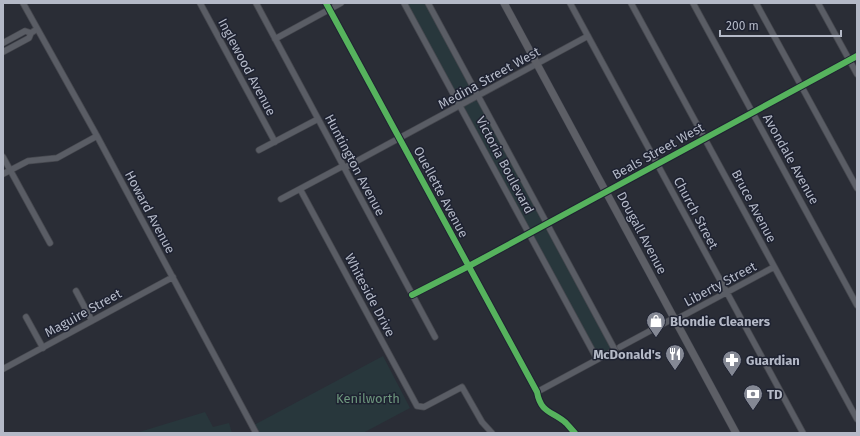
<svg xmlns="http://www.w3.org/2000/svg" width="860" height="436" font-family="'Fira Sans',sans-serif">
<rect width="100%" height="100%" fill="#2a2d36"/>
<!-- green -->
<path fill="#28373c" d="M406,3H425L473,93L472,97L461,102Z
M475,100L478,102L542,220L541,224L531,229H529L464,109V106Z
M544,228L547,229L611,348L599,356H597L533,236Z
M383,356L410,408L363,433H258L254,425Z
M205,412L213,427L229,423L232,433H136Z"/>
<g fill="none" stroke-linecap="round" stroke-linejoin="round">
<defs>
<path id="minor" d="M23,3L97,136L256,433
M200,3L275,142
M256,3L435,337
M326,3L537,392C541,414 553,411 566,423C569,426 572,430 575,433
M404,3L597,359
M428,3L615,350L537,392
M570,3L803,433
M631,3L857,419
M693,3L857,305
M756,3L857,188
M818,3L857,74
M275,39L341,3
M3,43L25,31L31,33L37,29
M3,52L29,38L31,33
M259,150L318,119
M3,157L50,243
M344,168L588,36
M3,174L28,161L57,158L97,136
M300,189L417,406L424,407L462,387L482,422L492,433
M281,199L343,166
M76,291L92,321
M412,295L469,266L857,56
M26,317L43,348
M675,320L774,267
M620,347L674,318
M3,369L173,277"/>
<path id="major" d="M504,3L736,433"/>
</defs>
<!-- minor casing -->
<use href="#minor" stroke="#46484f" stroke-width="7"/>
<!-- major casing -->
<use href="#major" stroke="#484a53" stroke-width="8"/>
<!-- minor -->
<use href="#minor" stroke="#5a5d65" stroke-width="5.5"/>
<!-- major -->
<use href="#major" stroke="#5d5f66" stroke-width="7"/>
<defs>
<path id="cycleway" d="M326,3L537,392C541,414 553,411 566,423C569,426 572,430 575,433
M412,295L469,266L857,56"/>
</defs>
<!-- cycleway casing -->
<use href="#cycleway" stroke="#1e2231" stroke-width="8"/>
<!-- cycleway -->
<use href="#cycleway" stroke="#56b35d" stroke-width="6"/>
</g>
<!-- icons -->
<defs>
<symbol id="shop-pin" viewBox="-11 -11 22 30"><path d="M0 17L-7.5 6A9.5 9.5 0 1 1 7.5 6Z" fill="#848894" stroke="#1e2231"/><path d="M-5-2.5h2.3a2.7 3.5 0 0 1 5.4 0H5L5.5 6h-11ZM-1.5-2.5h3a1.5 2.3 0 0 0-3 0Z" fill="#fff"/></symbol>
<symbol id="restaurant-pin" viewBox="-11 -11 22 30"><path d="M0 17L-7.5 6A9.5 9.5 0 1 1 7.5 6Z" fill="#848894" stroke="#1e2231"/><path d="M-5-6h1v4h1v-4h1v4h1v-4h1v5L-1.5 .5V6h-2V.5L-5-1ZM5-6V6H3V1.5H1.5Q1.5-4 5-6Z" fill="#fff"/></symbol>
<symbol id="pharmacy-pin" viewBox="-11 -11 22 30"><path d="M0 17L-7.5 6A9.5 9.5 0 1 1 7.5 6Z" fill="#848894" stroke="#1e2231"/><path d="M-2-6h4v4h4v4h-4v4h-4v-4h-4v-4h4Z" fill="#fff"/></symbol>
<symbol id="bank-pin" viewBox="-11 -11 22 30"><path d="M0 17L-7.5 6A9.5 9.5 0 1 1 7.5 6Z" fill="#848894" stroke="#1e2231"/><path d="M-6-4H6V4H-6ZM0-2.3a2.3 2.3 0 1 0 0 4.6a2.3 2.3 0 1 0 0-4.6Z" fill="#fff"/></symbol>
</defs>
<g fill-rule="evenodd">
<use href="#shop-pin" x="645" y="310" width="22" height="30"/>
<use href="#restaurant-pin" x="664" y="343" width="22" height="30"/>
<use href="#pharmacy-pin" x="721" y="349" width="22" height="30"/>
<use href="#bank-pin" x="742" y="383" width="22" height="30"/>
</g>
<g text-anchor="middle" dominant-baseline="central" stroke-width="3" stroke-linejoin="round" paint-order="stroke">
<!-- street labels -->
<g font-size="13" fill="#b4b9c7" stroke="#1e2231">
<text transform="translate(247 67) rotate(62)">Inglewood Avenue</text>
<text transform="translate(489 78) rotate(-29)">Medina Street West</text>
<text transform="translate(658 151) rotate(-29)">Beals Street West</text>
<text transform="translate(791 159) rotate(61)">Avondale Avenue</text>
<text transform="translate(355 165) rotate(62)">Huntington Avenue</text>
<text transform="translate(505 165) rotate(62)">Victoria Boulevard</text>
<text transform="translate(441 192) rotate(62)">Ouellette Avenue</text>
<text transform="translate(754 206) rotate(62)">Bruce Avenue</text>
<text transform="translate(150 212) rotate(62)">Howard Avenue</text>
<text transform="translate(696 213) rotate(62)">Church Street</text>
<text transform="translate(642 233) rotate(62)">Dougall Avenue</text>
<text transform="translate(720 284) rotate(-28)">Liberty Street</text>
<text transform="translate(370 295) rotate(62)">Whiteside Drive</text>
<text transform="translate(83 313) rotate(-29)">Maguire Street</text>
</g>
<!-- poi labels -->
<g font-size="13" font-weight="bold" fill="#b4b9c7" stroke="#1e2231" text-anchor="start">
<text x="670" y="321">Blondie Cleaners</text>
<text x="661" y="354" text-anchor="end">McDonald's</text>
<text x="746" y="360">Guardian</text>
<text x="767" y="394">TD</text>
</g>
<!-- park labels -->
<g font-size="13" fill="#6d967d" stroke="#1e2231">
<text x="368" y="398">Kenilworth</text>
</g>
</g>
<!-- border -->
<rect width="860" height="436" fill="none" stroke="#b4b9c7" stroke-width="8"/>
<!-- scale -->
<path d="M720 30v6h121v-6" fill="none" stroke="#b4b9c7" stroke-width="2"/>
<text x="726" y="30" font-size="12" fill="#b4b9c7" stroke="#1e2231" stroke-width="3" paint-order="stroke">200 m</text>
</svg>
